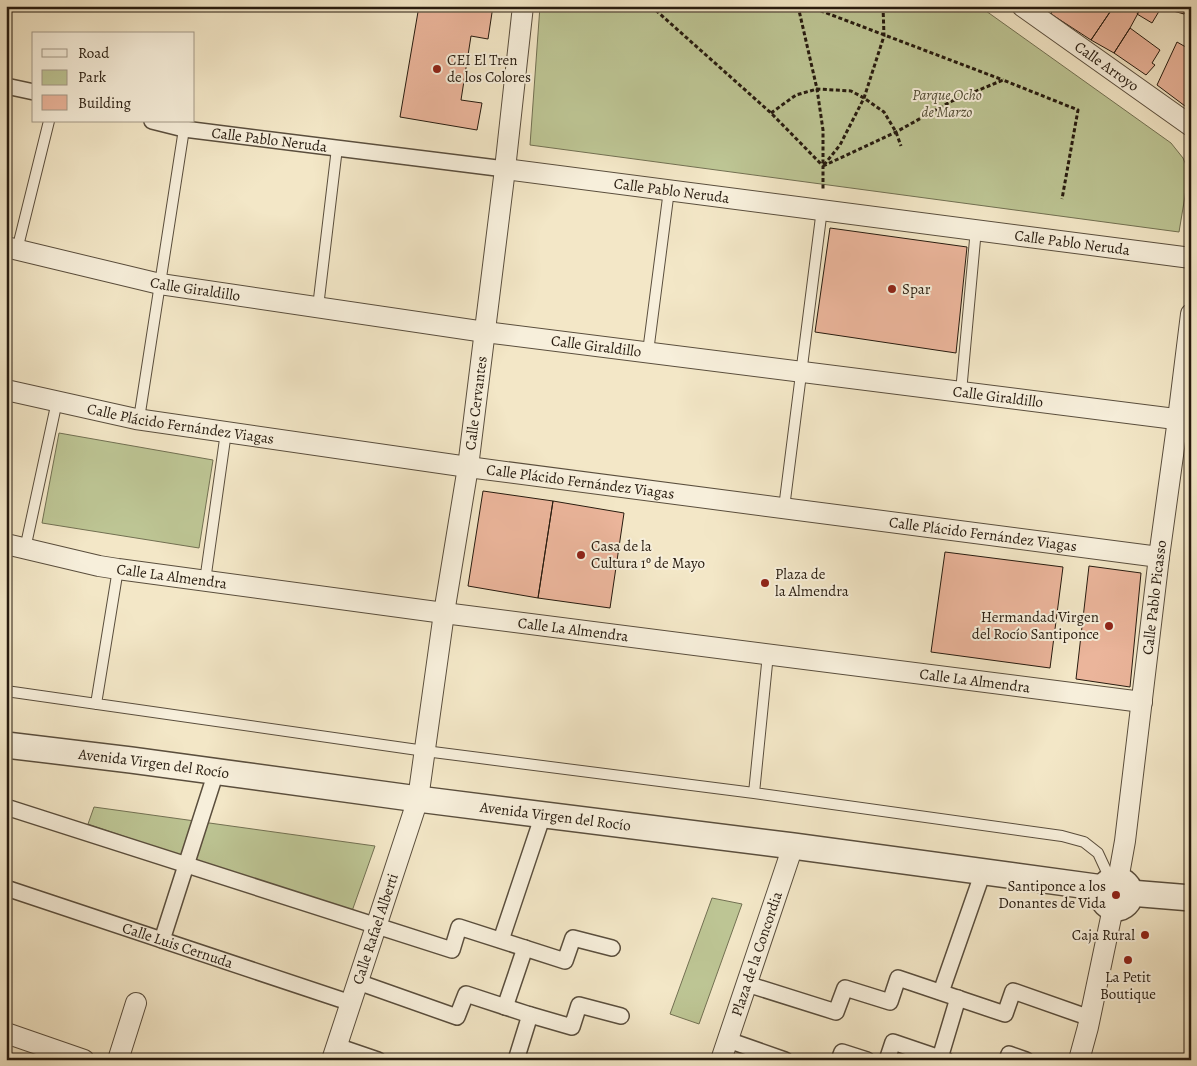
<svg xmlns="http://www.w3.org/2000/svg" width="1197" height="1066" font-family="Alegreya,serif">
<rect width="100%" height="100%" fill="#f3e7c7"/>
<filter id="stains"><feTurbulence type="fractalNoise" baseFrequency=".004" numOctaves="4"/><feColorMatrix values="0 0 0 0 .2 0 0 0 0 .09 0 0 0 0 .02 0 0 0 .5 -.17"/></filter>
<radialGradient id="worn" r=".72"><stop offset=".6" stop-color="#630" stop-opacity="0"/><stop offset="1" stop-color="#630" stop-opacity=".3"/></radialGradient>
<!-- green -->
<path fill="#bdc594" stroke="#727052" d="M540,6H979L1171,143L1183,158L1189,172L1179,232L530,145Z
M59,433L213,460L199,548L42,523Z
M94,807L375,846L351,914L88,824Z
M712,898L742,904L699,1024L670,1014Z"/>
<!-- building -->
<path fill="#ebb59b" stroke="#271b0f" d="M419,6H493L488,39L471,36L461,100L482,103L477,130L400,117Z
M1054,6H1099L1110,12L1091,40L1051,14Z
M1114,6H1142L1130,28L1114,53L1091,40Z
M1142,6H1155L1161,8L1152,23L1137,14Z
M1155,6H1189L1184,14Z
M1130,28L1160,50L1152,63L1155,65L1146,75L1114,53Z
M1177,42L1191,50V96L1185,106L1157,85Z
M1191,96V110L1185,106Z
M830,228L967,247L956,353L815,332Z
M483,491L553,501L538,598L468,586Z
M553,501L624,513L610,608L538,598Z
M945,552L1063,567L1050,668L931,652Z
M1089,566L1141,573L1130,687L1076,679Z"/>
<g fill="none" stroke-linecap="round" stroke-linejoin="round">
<defs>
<path id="service" d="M17,250L49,121
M318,307L337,148
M648,352L669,190
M961,392L976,229
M139,419L184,129
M784,508L822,209
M25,549L57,401
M205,581L226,432
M6,691L425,751L754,793L1062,836L1084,842L1098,853L1111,881
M96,704L118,569
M754,793L768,654"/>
<g id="pedestrian">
<path d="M6,86L34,92"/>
<path id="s1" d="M152,121L184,129L505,169"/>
<path d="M6,807L452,950L459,927L565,961L573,938L612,948"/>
<path id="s2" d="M6,888L351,1003"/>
<path d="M162,940L216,772"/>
<path d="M501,940L543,815"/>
<path d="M358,982L457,1017L466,994L527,1014L572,1027L579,1005L621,1016"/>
<path d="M747,984L836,1012L845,988L890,1002L898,978L1005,1014L1013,991L1090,1018"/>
<path d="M941,992L983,872"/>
<path d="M505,1007L525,948"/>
<path d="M728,1040L785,1060"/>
<path d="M337,1046L378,1060"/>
<path d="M940,1058L958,998"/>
<path d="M516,1060L530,1015"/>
<path d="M839,1060L842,1052L867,1060"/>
<path d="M887,1060L893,1042L946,1060"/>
<path d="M1007,1060L1009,1054L1026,1060"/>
</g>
<g id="minor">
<path id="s3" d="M1022,6L1191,126"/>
<path id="s4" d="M505,169L1191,258"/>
<path id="s5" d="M6,247L160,284L485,332L1191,421"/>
<path id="s6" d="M6,390L136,419L468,467L1159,557"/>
<path id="s7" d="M6,544L99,566L118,569L444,613L1142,702"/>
<path id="s8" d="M1118,880L1125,841L1159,557L1178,419L1191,314"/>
<path d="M6,1033L84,1060"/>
<path d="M118,1060L136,1003"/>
<path id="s9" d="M332,1060L418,799L444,613L468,467L505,169L523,6"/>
<path id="s10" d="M721,1060L793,846"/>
<path d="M1079,1060L1088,1027L1113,908"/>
</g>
<g id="tertiary">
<path id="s11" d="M6,745L131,760L418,799L793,846L1103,888"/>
<circle cx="1116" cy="894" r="14"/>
<path d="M1130,893L1191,898"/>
</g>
</defs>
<!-- service casing -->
<use href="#service" stroke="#5a4e3d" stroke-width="12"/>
<!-- pedestrian casing -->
<use href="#pedestrian" stroke="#5a4e3d" stroke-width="18"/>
<!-- minor casing -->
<use href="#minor" stroke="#5a4e3d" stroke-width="22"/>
<!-- tertiary casing -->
<use href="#tertiary" stroke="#5a4e3d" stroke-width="28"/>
<!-- path -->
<path stroke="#271b0f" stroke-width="3" stroke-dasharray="4 2.5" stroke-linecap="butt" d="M651,6L771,113L823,166V189
M798,6L817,89L823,130V165
M808,6L1003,80
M771,113L796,95L817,89L851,91L864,98L884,112L896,132L901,146
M824,165L840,145L864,98L884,36L883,6
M823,166L896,132L950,102L1003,80L1078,110L1062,199"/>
<!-- service -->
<use href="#service" stroke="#f7efdb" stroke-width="10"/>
<!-- pedestrian -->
<use href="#pedestrian" stroke="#f7efdb" stroke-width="15"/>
<!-- minor -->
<use href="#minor" stroke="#f7efdb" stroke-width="20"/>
<!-- tertiary -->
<use href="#tertiary" stroke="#f7efdb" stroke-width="25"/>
</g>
<!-- markers -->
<g fill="#8f2418" stroke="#f7efdb" stroke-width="2">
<circle cx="437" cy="69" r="5"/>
<circle cx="892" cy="289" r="5"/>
<circle cx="581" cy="555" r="5"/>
<circle cx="765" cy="583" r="5"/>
<circle cx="1109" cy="626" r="5"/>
<circle cx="1116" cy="895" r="5"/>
<circle cx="1145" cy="935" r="5"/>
<circle cx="1128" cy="960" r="5"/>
</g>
<g text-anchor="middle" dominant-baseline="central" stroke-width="4" stroke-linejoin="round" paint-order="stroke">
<!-- poi labels -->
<g font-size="15" fill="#271b0f" stroke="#f7efdb" text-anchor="start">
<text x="447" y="60">CEI El Tren<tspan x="447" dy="17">de los Colores</tspan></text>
<text x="902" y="289">Spar</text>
<text x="591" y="546">Casa de la<tspan x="591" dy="17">Cultura 1º de Mayo</tspan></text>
<text x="775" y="574">Plaza de<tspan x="775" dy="17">la Almendra</tspan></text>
<text x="1099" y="617" text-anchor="end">Hermandad Virgen<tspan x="1099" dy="17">del Rocío Santiponce</tspan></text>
<text x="1106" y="886" text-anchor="end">Santiponce a los<tspan x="1106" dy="17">Donantes de Vida</tspan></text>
<text x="1135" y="935" text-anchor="end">Caja Rural</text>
<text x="1128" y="977" text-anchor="middle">La Petit<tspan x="1128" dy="17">Boutique</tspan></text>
</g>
<!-- street labels -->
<g font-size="15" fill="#271b0f" stroke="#f7efdb">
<text stroke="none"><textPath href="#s3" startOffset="104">Calle Arroyo</textPath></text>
<text stroke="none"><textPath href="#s1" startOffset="119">Calle Pablo Neruda</textPath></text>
<text stroke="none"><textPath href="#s4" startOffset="168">Calle Pablo Neruda</textPath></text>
<text stroke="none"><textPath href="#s4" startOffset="572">Calle Pablo Neruda</textPath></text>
<text stroke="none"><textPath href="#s5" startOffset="194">Calle Giraldillo</textPath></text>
<text stroke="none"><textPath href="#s5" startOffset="599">Calle Giraldillo</textPath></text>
<text stroke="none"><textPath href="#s5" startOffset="1004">Calle Giraldillo</textPath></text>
<text stroke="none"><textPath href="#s9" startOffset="675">Calle Cervantes</textPath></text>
<text stroke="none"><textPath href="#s6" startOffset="178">Calle Plácido Fernández Viagas</textPath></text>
<text stroke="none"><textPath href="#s6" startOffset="582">Calle Plácido Fernández Viagas</textPath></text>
<text stroke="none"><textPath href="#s6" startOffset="988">Calle Plácido Fernández Viagas</textPath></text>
<text stroke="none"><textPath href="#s7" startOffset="169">Calle La Almendra</textPath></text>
<text stroke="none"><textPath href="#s8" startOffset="285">Calle Pablo Picasso</textPath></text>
<text stroke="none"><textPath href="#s7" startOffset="574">Calle La Almendra</textPath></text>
<text stroke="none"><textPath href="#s7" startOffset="979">Calle La Almendra</textPath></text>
<text stroke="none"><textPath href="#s11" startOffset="149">Avenida Virgen del Rocío</textPath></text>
<text stroke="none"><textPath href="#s11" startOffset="554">Avenida Virgen del Rocío</textPath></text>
<text stroke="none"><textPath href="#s9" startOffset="138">Calle Rafael Alberti</textPath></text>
<text stroke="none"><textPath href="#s2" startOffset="181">Calle Luis Cernuda</textPath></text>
<text stroke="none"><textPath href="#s10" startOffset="112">Plaza de la Concordia</textPath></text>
</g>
<!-- park labels -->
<g font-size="15" font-style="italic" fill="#544e37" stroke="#f7efdb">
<text x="947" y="95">Parque Ocho<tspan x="947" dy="17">de Marzo</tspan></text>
</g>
</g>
<!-- margin -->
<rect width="1197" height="1066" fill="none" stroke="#f3e7c7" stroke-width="25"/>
<rect x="8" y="8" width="1182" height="1051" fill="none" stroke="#271b0f" stroke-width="2.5"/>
<rect x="12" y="12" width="1172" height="1041" fill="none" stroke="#271b0f"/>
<!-- legend -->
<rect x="32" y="32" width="162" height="90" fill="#f7efdb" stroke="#a49a89"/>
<rect x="42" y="49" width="25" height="8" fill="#f7efdb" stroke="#a49a89"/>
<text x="78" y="58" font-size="15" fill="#271b0f">Road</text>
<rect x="42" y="70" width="25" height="15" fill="#bdc594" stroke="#a49a89"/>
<text x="78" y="82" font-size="15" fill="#271b0f">Park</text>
<rect x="42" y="95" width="25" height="15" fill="#ebb59b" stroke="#a49a89"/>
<text x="78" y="108" font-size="15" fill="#271b0f">Building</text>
<rect width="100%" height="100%" filter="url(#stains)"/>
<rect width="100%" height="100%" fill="url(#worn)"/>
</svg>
